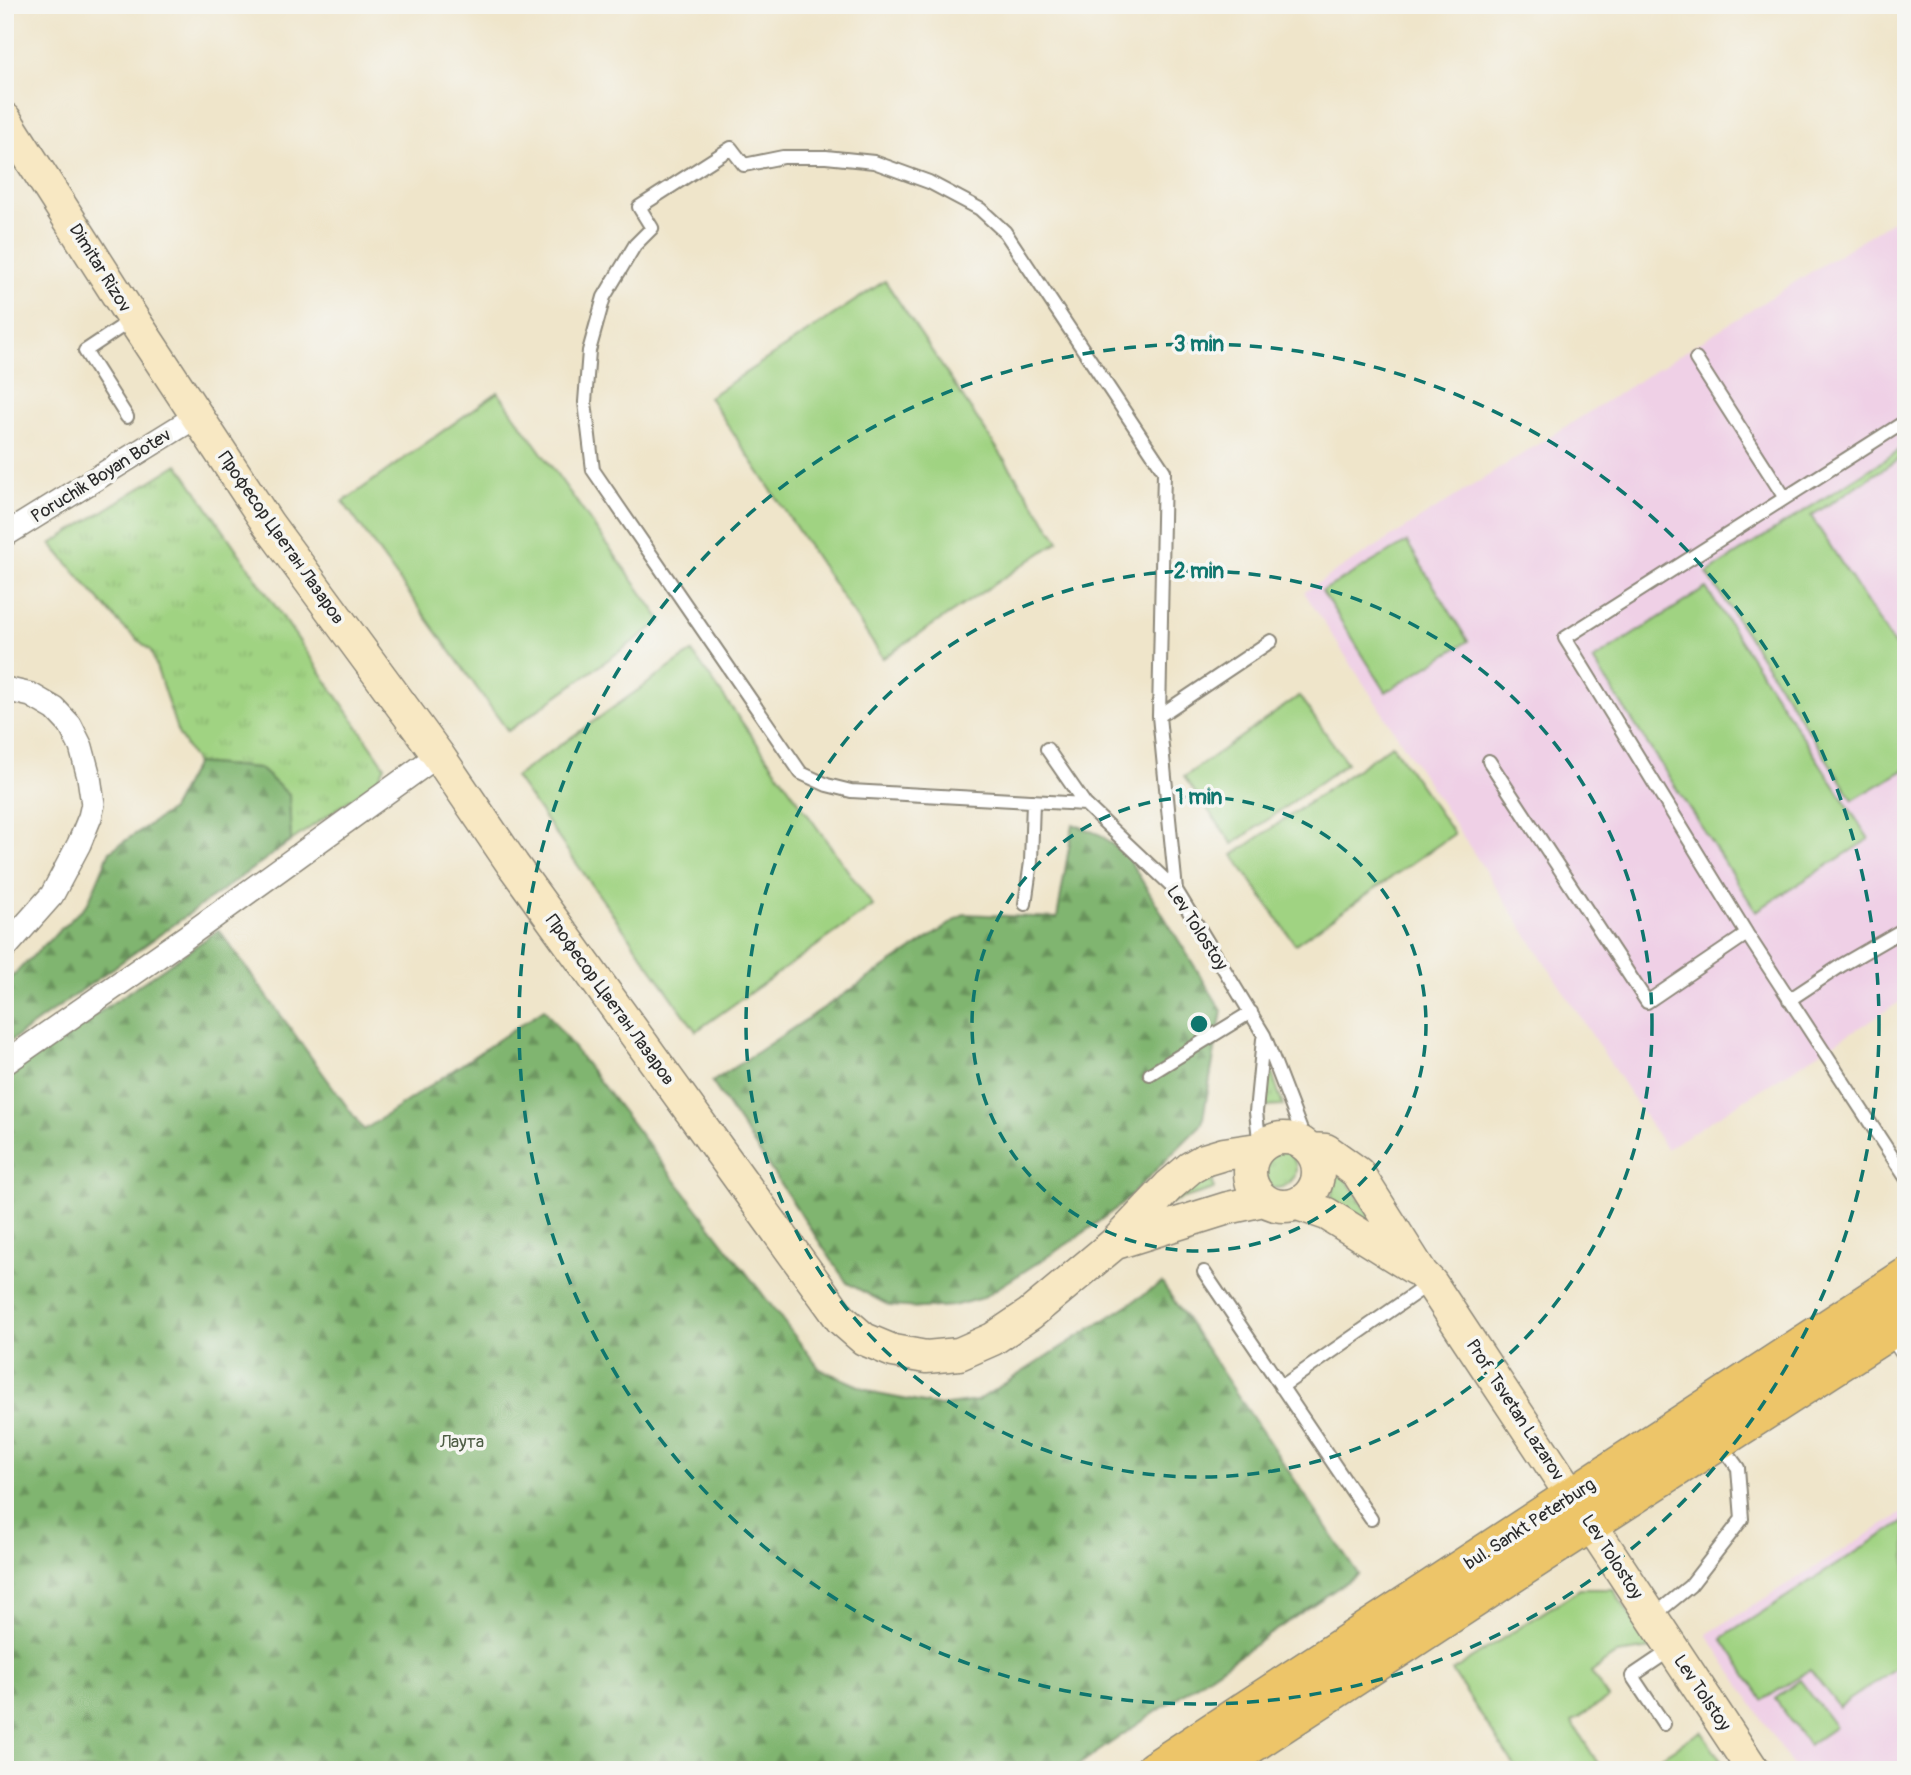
<svg xmlns="http://www.w3.org/2000/svg" width="1911" height="1775" font-family="Pangolin,sans-serif">
<defs>
<pattern id="grass-tufts" width="24" height="20" patternUnits="userSpaceOnUse" patternTransform="scale(1.75)"><rect width="24" height="20" fill="#a0d382"/><path d="M3 7l-1-3M5 7V3M7 7l1-3M15 17l-1-3M17 17v-4M19 17l1-3" fill="none" stroke="#8ab570"/></pattern>
<pattern id="forest-firs" width="22" height="20" patternUnits="userSpaceOnUse" patternTransform="scale(1.75)"><rect width="22" height="20" fill="#80b570"/><path d="M5 1l3.5 6h-7zM16 11l3.5 6h-7z" fill="#69935c"/></pattern>
</defs>
<rect width="100%" height="100%" fill="#f6f6f2"/>
<filter id="ink" filterUnits="userSpaceOnUse"><feTurbulence type="fractalNoise" baseFrequency=".0143" numOctaves="2"/><feDisplacementMap in="SourceGraphic" scale="14" xChannelSelector="R" yChannelSelector="G"/><feConvolveMatrix kernelMatrix="1 2 1 2 8 2 1 2 1" color-interpolation-filters="sRGB"/></filter>
<filter id="wash" filterUnits="userSpaceOnUse"><feTurbulence type="fractalNoise" baseFrequency=".00686" numOctaves="4" result="noise"/><feDisplacementMap in="SourceGraphic" scale="28" xChannelSelector="R" yChannelSelector="G"/><feGaussianBlur stdDeviation="1.57" result="paint"/><feColorMatrix in="noise" values="0 0 0 0 0 0 0 0 0 0 0 0 0 0 0 0 0 1.4 0 .05"/><feComposite in="paint" operator="in"/></filter>
<g filter="url(#wash)">
<rect width="100%" height="100%" fill="#efe5ca"/>
<!-- built -->
<path fill="#efd0e6" d="M1906,212V998L1666,1149L1304,592Z
M1906,1511V1770H1795L1707,1634Z"/>
<!-- grass -->
<path fill="url(#grass-tufts)" stroke="#667f56" stroke-width="2" d="M178,464L385,766L377,781L291,841L289,795L259,768L196,763L178,733L151,651L121,625L51,544Z
M1268,1073H1272L1283,1106L1262,1107Z
M1256 1168a20 20 0 1 1 40 0a20 20 0 1 1-40 0Z
M1210,1163L1214,1189L1164,1204Z
M1339,1169L1379,1228L1330,1202Z
M1233,1210L1279,1212L1313,1221L1310,1226L1237,1217Z"/>
<!-- forest -->
<path fill="url(#forest-firs)" stroke="#56704e" stroke-width="2" d="M196,763L259,768L289,795L291,841L5,1045V983L88,903L110,851L171,810Z
M1073,824L1101,835L1128,858L1222,1011L1202,1124L1122,1204L1075,1239L982,1298L953,1306L922,1308L890,1306L847,1283L712,1082L965,914L1057,918Z
M219,930L364,1130L544,1009L820,1369L877,1394L940,1406L977,1401L1162,1283L1358,1574L1071,1770H5V1077Z"/>
<!-- park -->
<path fill="#a0d382" stroke="#667f56" stroke-width="2" d="M885,281L1059,541L883,658L709,397Z
M498,392L662,621L508,731L343,502Z
M1906,446V454L1811,516L1895,646L1906,645V771L1904,770L1853,800L1707,573Z
M1407,542L1468,641L1386,692L1322,591Z
M1706,588L1869,839L1756,911L1593,660Z
M692,652L873,906L696,1031L515,777Z
M1299,696L1347,763L1233,844L1184,777Z
M1392,745L1454,834L1295,944L1233,855Z
M1906,1520V1661L1839,1707L1810,1670L1763,1700L1722,1638Z
M1580,1589H1613L1652,1649L1617,1654L1591,1672L1608,1698L1572,1722L1602,1770H1517L1452,1671Z
M1800,1680L1835,1727L1809,1745L1775,1699Z
M1701,1731L1728,1770H1640Z"/>
</g>
<g filter="url(#ink)">
<g fill="none" stroke-linecap="round" stroke-linejoin="round">
<defs>
<path id="lane" d="M1696,359L1785,498
M127,417L85,351L133,319
M1906,421L1565,638L1747,934L1906,1178
M1159,716L1271,641
M1047,749L1085,804L1176,890L1264,1035L1307,1146
M1489,761L1647,1002L1747,934
M1085,804L851,791L827,785L801,773L593,470L585,402L589,351L604,297L635,245L652,228L639,207L731,148L744,165L783,157H826L874,162L929,182L980,209L1005,232L1164,471L1159,716L1176,890
M1025,904L1031,862L1033,801
M1789,1000L1842,965L1906,928
M1150,1074L1251,1012
M1260,1148L1256,1112L1263,1039
M1204,1272L1371,1519
M1281,1387L1430,1283
M1652,1617L1690,1586L1742,1519L1738,1468L1720,1443
M1664,1724L1632,1676L1672,1649"/>
<path id="street" d="M5,535L197,416
M5,689L31,695L55,709L70,725L81,747L89,777L93,804L90,817L79,844L52,895L5,948
M5,1063L186,937L438,755
M1892,1329L1906,1350"/>
<path id="secondary" d="M5,119L133,319L268,524L438,755L513,865L841,1319L864,1339L893,1351L926,1357L959,1354L993,1339L1030,1314L1115,1243L1169,1186L1190,1168L1204,1160L1224,1154L1258,1149
M1250 1172a34 34 0 1 1 68 0a34 34 0 1 1-68 0Z
M1310,1149L1326,1150L1358,1173L1422,1274L1431,1283L1753,1770
M1298,1204L1327,1214L1415,1269
M1116,1243L1228,1208L1264,1200"/>
<path id="primary" d="M1154,1770L1906,1277
M1212,1770L1549,1550L1906,1320"/>
</defs>
<!-- lane casing -->
<use href="#lane" stroke="#8d887a" stroke-width="16"/>
<!-- street casing -->
<use href="#street" stroke="#8d887a" stroke-width="26"/>
<!-- secondary casing -->
<use href="#secondary" stroke="#8d887a" stroke-width="35"/>
<!-- primary casing -->
<use href="#primary" stroke="#8d887a" stroke-width="40"/>
<!-- lane -->
<use href="#lane" stroke="#fff" stroke-width="12"/>
<!-- street -->
<use href="#street" stroke="#fff" stroke-width="23"/>
<!-- secondary -->
<use href="#secondary" stroke="#f8e8c3" stroke-width="32"/>
<!-- primary -->
<use href="#primary" stroke="#edc569" stroke-width="37"/>
</g>
</g>
<!-- distance rings -->
<g fill="none" stroke="#0f766e" stroke-width="3.5" stroke-dasharray="12 9">
<circle cx="1199" cy="1024" r="227"/>
<circle cx="1199" cy="1024" r="453"/>
<circle cx="1199" cy="1024" r="680"/>
</g>
<g text-anchor="middle" dominant-baseline="central" stroke-width="7" stroke-linejoin="round" paint-order="stroke">
<!-- street labels -->
<g font-size="18" fill="#2b2b2b" stroke="#f6f6f2">
<text transform="translate(100 268) rotate(58)">Dimitar Rizov</text>
<text transform="translate(101 476) rotate(-32)">Poruchik Boyan Botev</text>
<text transform="translate(281 538) rotate(55)">Професор Цветан Лазаров</text>
<text transform="translate(1197 928) rotate(57)">Lev Tolostoy</text>
<text transform="translate(610 1000) rotate(54)">Професор Цветан Лазаров</text>
<text transform="translate(1515 1410) rotate(57)">Prof. Tsvetan Lazarov</text>
<text transform="translate(1530 1524) rotate(-33)">bul. Sankt Peterburg</text>
<text transform="translate(1612 1557) rotate(57)">Lev Tolostoy</text>
<text transform="translate(1702 1693) rotate(56)">Lev Tolstoy</text>
</g>
<!-- park labels -->
<g font-size="18" fill="#4e5d45" stroke="#f6f6f2">
<text x="462" y="1442">Лаута</text>
</g>
</g>
<circle cx="1199" cy="1024" r="10" fill="#0f766e" stroke="#f6f6f2" stroke-width="3.5"/>
<g font-size="21" text-anchor="middle" font-weight="bold" fill="#0f766e" stroke="#f6f6f2" stroke-width="7" stroke-linejoin="round" paint-order="stroke">
<text x="1199" y="351">3 min</text>
<text x="1199" y="578">2 min</text>
<text x="1199" y="804">1 min</text>
</g>
<!-- margin -->
<rect width="1911" height="1775" fill="none" stroke="#f6f6f2" stroke-width="28"/>
</svg>
